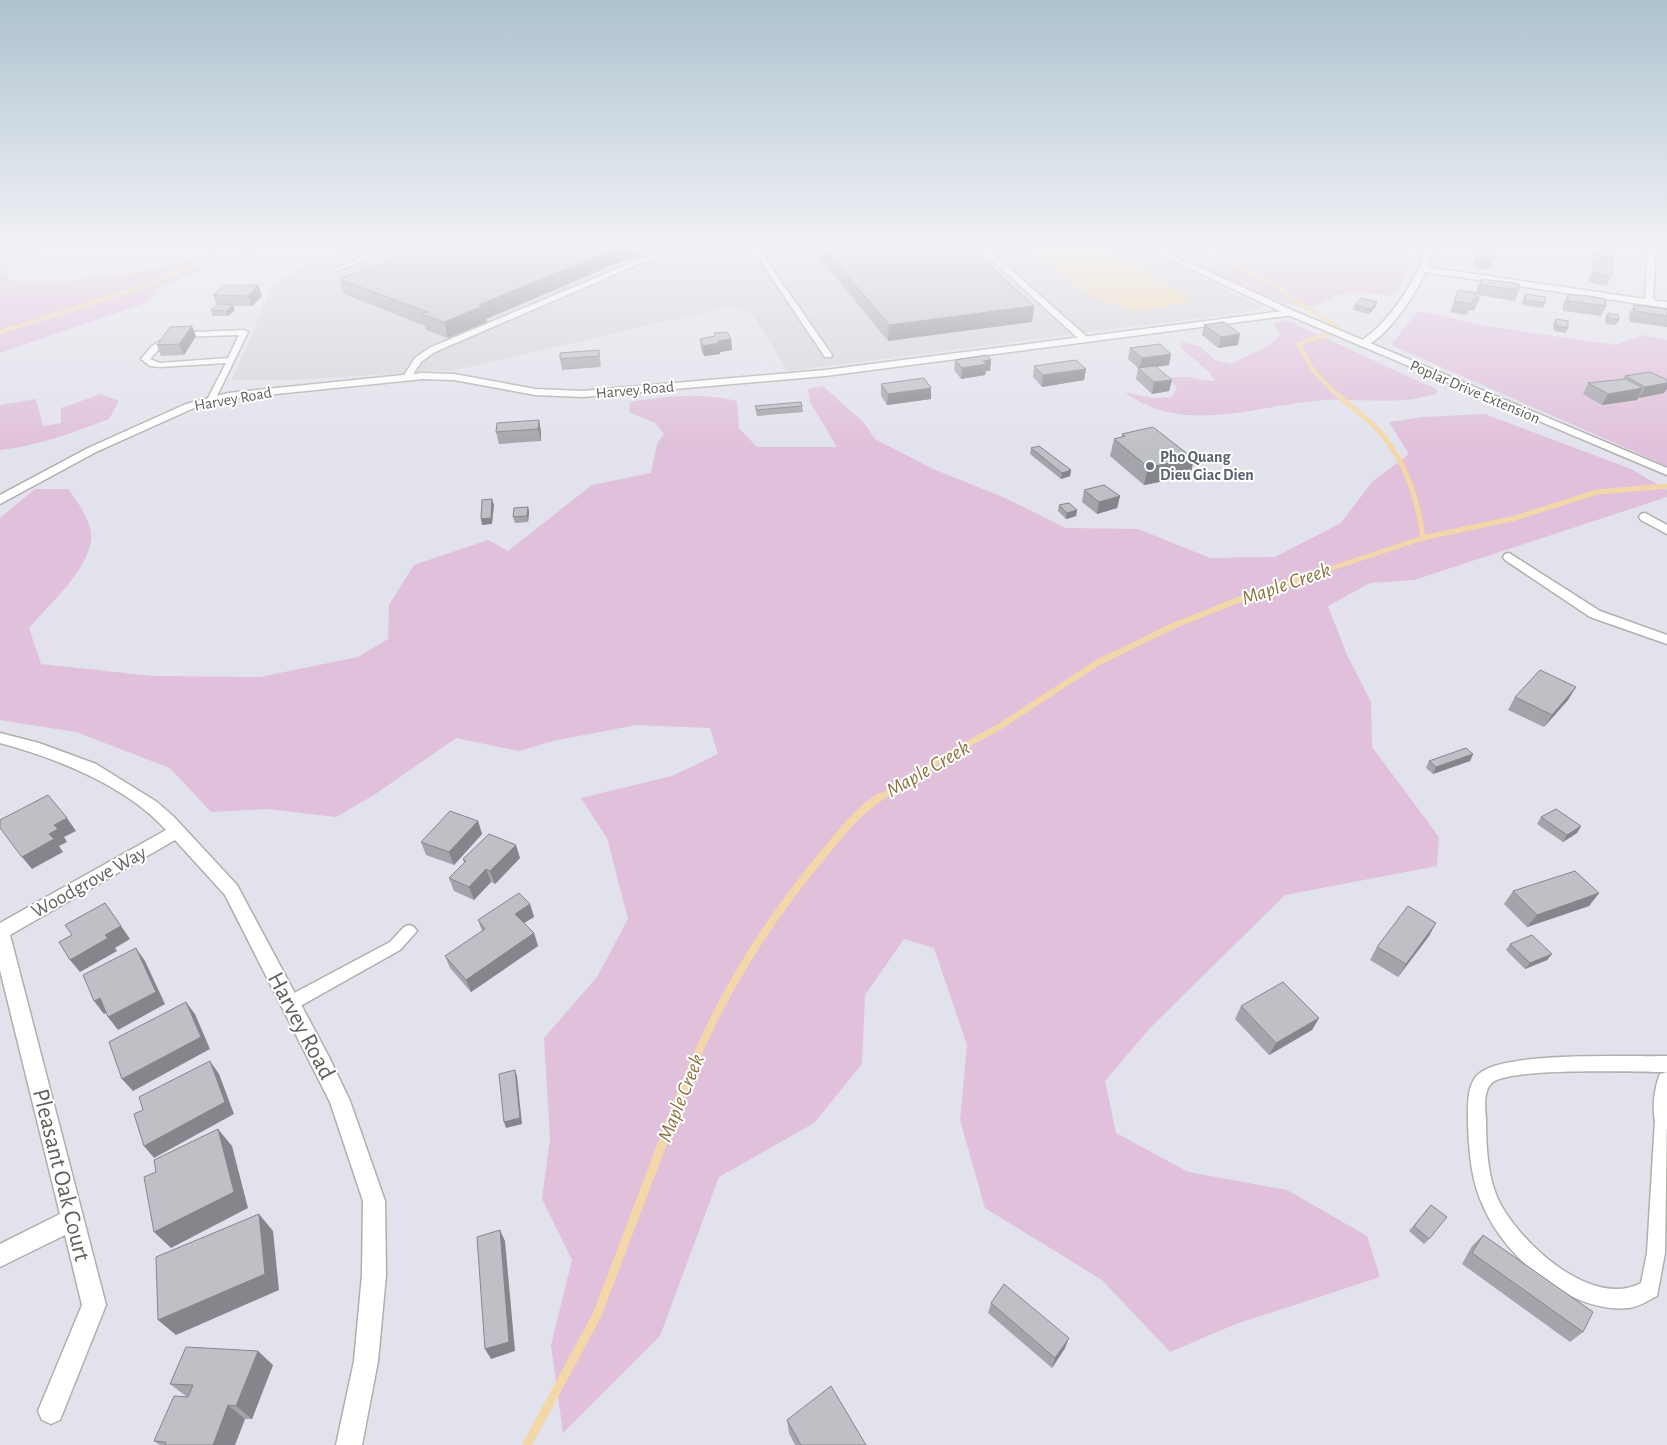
<svg xmlns="http://www.w3.org/2000/svg" width="1667" height="1445" font-family="'Alegreya Sans',sans-serif">
<rect width="100%" height="100%" fill="#e1e2eb"/>
<!-- industrial -->
<path fill="#d4d4d9" d="M357,247H1138L1262,307L1247,312L788,371L750,311L728,307L456,370L293,380H232L273,284L305,266Z"/>
<!-- green -->
<path fill="#e0c0da" d="M24,247H56L46,249L2,271L13,281H67L140,272L242,247H278L220,263L160,287L149,302L0,353V253Z
M1162,247H1392L1413,258L1397,292L1392,297C1377,294 1357,290 1342,294C1331,297 1323,305 1310,306C1276,309 1195,264 1162,247Z
M1418,311L1487,326L1616,345L1643,335L1667,340V466L1391,345Z
M1286,320L1438,390L1436,394C1426,396 1416,399 1406,400C1379,402 1352,399 1325,400C1260,404 1183,437 1125,392L1153,398L1171,397L1177,389L1170,378C1190,374 1196,381 1215,381L1209,372L1180,347L1182,342L1199,346L1215,360L1231,364L1270,345L1280,335L1273,324Z
M823,386L864,423L875,439L933,469L1005,498L1066,528L1138,529L1210,558L1275,557L1341,523L1372,482L1409,454L1389,422L1422,417L1485,414L1631,469L1667,490V497L1414,580L1370,583L1328,606L1347,655L1371,702L1372,747L1439,837L1437,866L1285,895L1150,1028L1105,1081L1116,1133L1188,1172L1287,1190L1367,1236L1380,1277L1236,1324L1170,1352L1102,1280L985,1208L960,1120L967,1045L934,948L904,939L865,995L862,1064L814,1123L719,1177L660,1336L563,1433L551,1345L572,1260L542,1199L550,1139L544,1038L597,977L628,919L607,838L581,798L672,776L718,754L710,728L636,725L553,741L519,751L456,738L374,795L336,817L268,809L211,812L170,768L76,732L0,720V518L35,489H68C77,501 94,524 91,541C86,572 49,605 29,628L41,664L152,676L260,677L358,657L388,639L389,605L414,565L488,540L508,551L592,485L651,473L657,444L664,434L655,423L629,412L630,402C666,396 701,392 737,401L739,428L757,447H837L810,402L808,389Z
M101,394L119,401L109,419C73,432 39,446 0,450V405L36,399L43,426L61,423V408Z"/>
<!-- water -->
<path fill="#f4d7a8" d="M1025,247H1103L1181,292L1187,298V302L1151,310H1131L1092,298Z"/>
<g fill="none" stroke-linecap="round" stroke-linejoin="round">
<!-- stream-far4 -->
<path stroke="#f4d7a8" stroke-width="4" d="M1198,247L1281,288L1298,303L1338,327
M0,332L129,291L245,247
M1331,333L1298,344L1313,370L1333,391"/>
<!-- stream-far3 -->
<path stroke="#f4d7a8" stroke-width="5" d="M1332,390C1347,404 1365,416 1379,431C1405,460 1418,500 1423,538
M1323,571L1423,538L1515,518L1597,492L1667,486"/>
<!-- stream-far2 -->
<path stroke="#f4d7a8" stroke-width="6" d="M878,799L951,753L999,727L1097,663L1175,625L1246,597L1326,570"/>
<!-- stream-far1 -->
<path stroke="#f4d7a8" stroke-width="8" d="M685,1085C717,1001 768,920 826,851C841,833 859,810 880,797"/>
<!-- stream -->
<path stroke="#f4d7a8" stroke-width="9" d="M527,1445L597,1315L685,1084"/>
<defs>
<path id="service" d="M391,247H401L339,270L334,269Z
M669,247H678L435,352L421,362L410,379L403,377L415,358L429,348Z
M751,247H757L832,355L831,357H825Z
M978,247H985L1086,336V340H1080Z
M244,330L248,332L214,402L207,400L226,363L160,367L150,366L141,359L152,346L173,333ZM239,335L228,358L160,363L150,359L158,350L178,337Z
M409,925L414,927L417,931L400,950L295,1009L289,1011L283,1009L281,1004L283,999L390,942L404,927Z
M1667,1056V1072C1633,1072 1517,1067 1493,1082C1483,1089 1485,1108 1486,1118C1486,1144 1487,1173 1497,1197C1516,1240 1591,1310 1641,1283L1647,1253L1655,1120L1658,1114L1664,1112L1667,1113L1665,1253L1657,1296C1649,1300 1639,1307 1629,1308C1571,1314 1506,1258 1484,1208C1471,1182 1469,1152 1468,1123C1468,1108 1466,1083 1480,1073C1508,1051 1628,1057 1667,1056Z"/>
<path id="minor" d="M1427,247H1435L1426,267L1645,299L1648,247H1656L1653,297L1655,301L1667,302V308L1425,272C1420,289 1379,350 1360,346V342C1384,325 1401,302 1415,276C1420,268 1423,256 1427,247Z
M1291,310L1296,313L1294,315L825,376L583,397L535,395L454,380L423,379L228,399L194,408L96,452L0,504V495L88,448L186,404L228,393L423,373L454,374L535,389L583,391L825,370Z
M1645,513L1667,525V534L1641,520L1639,517L1641,514Z
M1509,553L1600,611L1667,635V644L1590,617L1505,560L1503,557L1505,554Z
M0,733L39,743L96,764L157,802L174,817L237,885L329,1057L350,1101L385,1201L386,1275L378,1361L362,1445H336L354,1361L362,1275L363,1201L330,1102L225,895L175,840L10,935L106,1305L60,1420L51,1424L42,1420L38,1411L82,1305L65,1235L0,1267V1244L60,1214L0,970V923L166,830C127,786 56,758 0,743Z
M1667,1072V1129L1664,1130L1657,1127C1651,1114 1654,1088 1660,1074Z"/>
<path id="tertiary" d="M1144,247H1155L1294,311L1667,468V475L1288,315Z"/>
</defs>
<!-- service casing -->
<use href="#service" stroke="#b0afab" stroke-width="3"/>
<!-- minor casing -->
<use href="#minor" stroke="#b0afab" stroke-width="3"/>
<!-- tertiary casing -->
<use href="#tertiary" stroke="#b0afab" stroke-width="3"/>
<!-- service -->
<use href="#service" fill="#fff" fill-rule="evenodd"/>
<!-- minor -->
<use href="#minor" fill="#fff" fill-rule="evenodd"/>
<!-- tertiary -->
<use href="#tertiary" fill="#fff" fill-rule="evenodd"/>
</g>
<!-- wall -->
<path fill="#a3a5aa" d="M427,247H655L486,319L487,322L448,338L426,330L425,326L344,294L339,279Z
M811,247H969L1032,322L888,341Z
M1478,247H1496L1495,250L1494,260L1490,270L1473,267Z
M1588,247H1614V258L1612,264L1611,276L1607,286L1588,282L1594,265H1592L1594,254L1597,249Z
M1481,279L1519,290L1515,301L1477,295V289Z
M258,285L262,296L252,306H233L235,310L228,316H213L211,310L217,305L213,295Z
M1458,290L1475,296L1478,300L1474,311L1469,310L1467,315L1450,312Z
M1525,294L1545,303L1543,308L1522,305L1523,299Z
M1568,294L1582,296L1583,295L1606,306L1601,316L1563,311V304Z
M1377,302L1375,307L1369,314L1353,310L1355,305Z
M1634,305L1667,309V327L1630,322L1629,315Z
M1608,313L1619,320L1616,325L1606,324L1605,319Z
M1556,319L1568,328L1566,333L1554,331L1553,324Z
M1204,325L1238,345L1218,348L1202,335Z
M714,333L731,339L732,350L720,352V354L704,356L701,350L700,339L714,336Z
M196,336L184,355L161,356L157,345Z
M1130,348L1169,365L1156,367L1172,380L1169,391L1152,394L1136,379L1138,368L1128,359Z
M599,350L601,367L562,370L560,359Z
M955,360H991L990,371H986L985,375L961,379L954,370Z
M1034,366L1086,369L1084,380L1042,387L1033,377Z
M1625,376L1664,393L1639,398H1638L1637,400L1602,405L1583,394L1588,383L1623,379Z
M881,384L931,399L887,405L881,396Z
M755,406H802L803,412L757,416L756,412Z
M539,420L541,432V441L499,444L496,432Z
M1122,434L1194,459L1190,476L1144,485L1110,456L1114,439L1122,437Z
M1031,448L1071,470L1070,476L1061,479L1030,454Z
M1084,490L1120,496L1117,508L1097,514L1082,502Z
M1059,505L1077,510L1076,516L1066,519L1058,511Z
M528,507L529,513L528,522L515,523L513,517Z
M1576,687L1568,700L1544,727L1508,710L1515,697Z
M1473,754L1470,761L1433,774L1426,768L1429,761Z
M1541,817L1581,826L1577,833L1563,842L1537,824Z
M478,821L482,834L454,865L426,855L421,842Z
M520,858L495,884L491,882L474,900L454,891L449,878L464,863L463,859Z
M1513,891L1599,893L1589,906L1527,927L1504,904Z
M530,904L534,917L524,923L534,933L538,946L471,992L450,968L445,956L482,931L478,920Z
M1429,936L1398,977L1370,960L1377,947Z
M1510,944L1552,954L1547,960L1525,969L1506,950Z
M1241,1006L1319,1018L1312,1030L1269,1055L1235,1019Z
M1431,1205L1429,1239L1424,1244L1409,1231Z
M1483,1235L1583,1332L1570,1342L1462,1264L1472,1246Z
M991,1303L1065,1348L1052,1368L988,1313Z
M273,1365L252,1419H245L235,1445H160L154,1441L187,1397L170,1384Z
M787,1420L866,1445H795L789,1433Z"/>
<!-- shaded-wall -->
<path fill="#85868b" d="M619,247H655L486,319L487,322L448,338L444,322L479,305Z
M258,285L262,296L252,306L248,296Z
M1377,302L1375,307L1369,314L1371,309Z
M233,305L235,310L228,316L226,311Z
M1034,306L1032,322L888,341L889,325Z
M192,326L196,336L184,355L179,344Z
M1240,334L1238,345L1218,348L1221,337Z
M731,339L732,350L720,352V354L704,356L703,346L718,341Z
M1171,354L1169,365L1139,369L1142,358Z
M991,360L990,371H986L985,375L961,379L962,368L983,361Z
M1086,369L1084,380L1042,387L1043,375Z
M1172,380L1169,391L1152,394L1154,382Z
M1667,383V389L1664,393L1639,398L1645,387Z
M931,388V399L887,405L888,394Z
M1643,388L1637,400L1602,405L1608,394Z
M539,420L541,432V441L538,429Z
M1194,459L1190,476L1144,485L1148,467Z
M1071,470L1070,476L1061,479L1062,473Z
M1120,496L1117,508L1097,514L1099,502Z
M492,499L494,505L492,524L482,525L481,519Z
M528,507L529,513L528,522L527,516Z
M1077,510L1076,516L1066,519L1067,513Z
M1576,687L1568,700L1544,727L1552,715Z
M1473,754L1470,761L1433,774L1436,767Z
M67,818L76,831L64,837L67,842L59,846L63,852L32,869L22,857L54,825Z
M478,821L482,834L454,865L449,852Z
M1581,826L1577,833L1563,842L1567,835Z
M516,845L520,858L495,884L490,871Z
M486,869L491,882L474,900L469,887Z
M1599,893L1589,906L1527,927L1537,915Z
M105,903L130,939L115,948L117,951L80,972L70,960Z
M530,904L534,917L519,926L515,914Z
M1436,923L1429,936L1398,977L1406,964Z
M534,933L538,946L471,992L466,980Z
M136,948L145,961L165,1004L118,1030L108,1017Z
M1552,954L1547,960L1525,969L1530,963Z
M100,998L110,1011L104,1014L94,1001Z
M186,1002L195,1014L210,1049L133,1091L122,1079Z
M1319,1018L1312,1030L1269,1055L1276,1043Z
M210,1061L219,1074L234,1114L154,1158L144,1146Z
M515,1070L517,1076L522,1124L506,1128L504,1122Z
M218,1129L232,1146L248,1208L171,1248L154,1232Z
M259,1214L273,1231L279,1290L176,1335L158,1320Z
M500,1230L505,1241L515,1351L491,1359L485,1349Z
M1069,1338L1065,1348L1052,1368L1055,1358Z
M258,1351L273,1365L252,1419L236,1406Z
M228,1405L245,1419L235,1445H213Z"/>
<!-- building -->
<path fill="#bec0c6" stroke="#85868b" d="M427,247H619L479,305L483,306L444,322L422,314L427,312L339,279Z
M823,247H969L1034,306L889,325Z
M1479,247L1495,250L1494,260L1477,258Z
M1598,247H1614V258L1597,255Z
M1596,261L1613,264L1611,276L1592,272Z
M1481,279L1515,283L1519,284V290L1481,285Z
M224,285H258L248,296L213,295Z
M1458,290L1476,293L1475,296L1479,297L1478,300H1473L1471,304L1454,301Z
M1525,294L1545,297V303L1525,300Z
M1568,294L1583,296V295L1605,299L1606,306L1568,301Z
M1361,298L1377,302L1371,309L1355,305Z
M218,304L233,305L226,311L211,310Z
M1634,305L1667,309V316L1635,311Z
M1608,313L1618,315L1619,320L1608,318Z
M1556,319L1568,321V328L1556,326Z
M1224,322L1240,334L1221,337L1204,325Z
M192,326L179,344L157,345L170,327Z
M727,332L731,339L718,341L719,343L703,346L700,339L715,336L714,333Z
M1160,344L1171,354L1142,358L1130,348Z
M599,350V356L560,359V353Z
M987,355L991,360L983,361L987,364L962,368L955,360Z
M1076,360L1086,369L1043,375L1034,366Z
M1155,366L1172,380L1154,382L1138,368Z
M1650,372L1667,380V383L1645,387L1625,376Z
M924,378L931,388L888,394L881,384Z
M1626,379L1643,388L1608,394L1588,383Z
M801,402L802,406L757,410L755,406Z
M539,420L538,429L496,432L497,423Z
M1153,427L1194,459L1148,467L1114,439L1125,436L1122,434Z
M1039,446L1071,470L1062,473L1031,448Z
M1104,485L1120,496L1099,502L1084,490Z
M492,499L491,518L481,519L482,500Z
M1069,503L1077,510L1067,513L1059,505Z
M528,507L527,516L513,517L514,508Z
M1540,670L1576,687L1552,715L1515,697Z
M1466,748L1473,754L1436,767L1429,761Z
M48,795L67,818L54,825L58,829L49,834L54,839L22,857L0,828V820Z
M1556,809L1581,826L1567,835L1541,817Z
M450,811L478,821L449,852L421,842Z
M489,834L516,845L490,871L486,869L469,887L449,878L466,861L463,859Z
M1575,871L1599,893L1537,915L1513,891Z
M519,893L530,904L515,914L534,933L466,980L445,956L485,929L478,920Z
M105,903L121,926L105,935L108,938L70,960L59,942L72,935L65,925Z
M1408,906L1436,923L1406,964L1377,947Z
M1532,935L1552,954L1530,963L1510,944Z
M136,948L156,992L108,1017L100,998L94,1001L83,975Z
M1283,982L1319,1018L1276,1043L1241,1006Z
M186,1002L201,1037L122,1079L109,1042Z
M210,1061L225,1102L144,1146L134,1114L143,1110L139,1097Z
M515,1070L520,1118L504,1122L499,1074Z
M218,1129L234,1192L154,1232L144,1177L156,1172L154,1160Z
M1431,1205L1447,1217L1429,1239L1414,1226Z
M259,1214L265,1274L158,1320L156,1257Z
M500,1230L509,1342L485,1349L477,1237Z
M1483,1235L1593,1312L1583,1332L1472,1253Z
M1004,1284L1069,1338L1055,1358L991,1303Z
M186,1347L258,1351L236,1406L228,1405L213,1445H217H165L166,1442L154,1441L174,1396L188,1397L193,1385L170,1384Z
M831,1386L866,1445H801L787,1420Z"/>
<!-- sky -->
<linearGradient id="sky" x2="0" y2="1"><stop stop-color="#adc2ce"/><stop offset="0.55" stop-color="#f2f2f6"/><stop offset="1" stop-color="#f2f2f6" stop-opacity="0"/></linearGradient>
<rect width="1667" height="449" fill="url(#sky)"/>
<!-- markers -->
<circle fill="#6b7280" stroke="#fff" stroke-width="2" cx="1150" cy="466" r="5"/>
<g text-anchor="middle" dominant-baseline="central" stroke-width="4" stroke-linejoin="round" paint-order="stroke">
<!-- far-street labels -->
<g font-size="16" fill="#605f5a" stroke="#fff">
<text transform="translate(635 390) rotate(-5)">Harvey Road</text>
<text transform="translate(1475 392) rotate(23)">Poplar Drive Extension</text>
<text transform="translate(233 399) rotate(-10)">Harvey Road</text>
</g>
<!-- far-worship labels -->
<g font-size="16" font-weight="bold" fill="#5b616d" stroke="#fff" text-anchor="start">
<text x="1160" y="457">Pho Quang<tspan x="1160" dy="18">Dieu Giac Dien</tspan></text>
</g>
<!-- street labels -->
<g font-size="20" fill="#605f5a" stroke="#fff">
<text transform="translate(89 882) rotate(-29)">Woodgrove Way</text>
</g>
<!-- water labels -->
<g font-size="21" font-style="italic" fill="#8a7440" stroke="#fff">
<text transform="translate(1286 584) rotate(-19)">Maple Creek</text>
<text transform="translate(928 769) rotate(-30)">Maple Creek</text>
<text transform="translate(681 1098) rotate(-68)">Maple Creek</text>
</g>
<!-- near-street labels -->
<g font-size="24" fill="#605f5a" stroke="#fff">
<text transform="translate(301 1026) rotate(62)">Harvey Road</text>
<text transform="translate(61 1175) rotate(76)">Pleasant Oak Court</text>
</g>
</g>
</svg>
